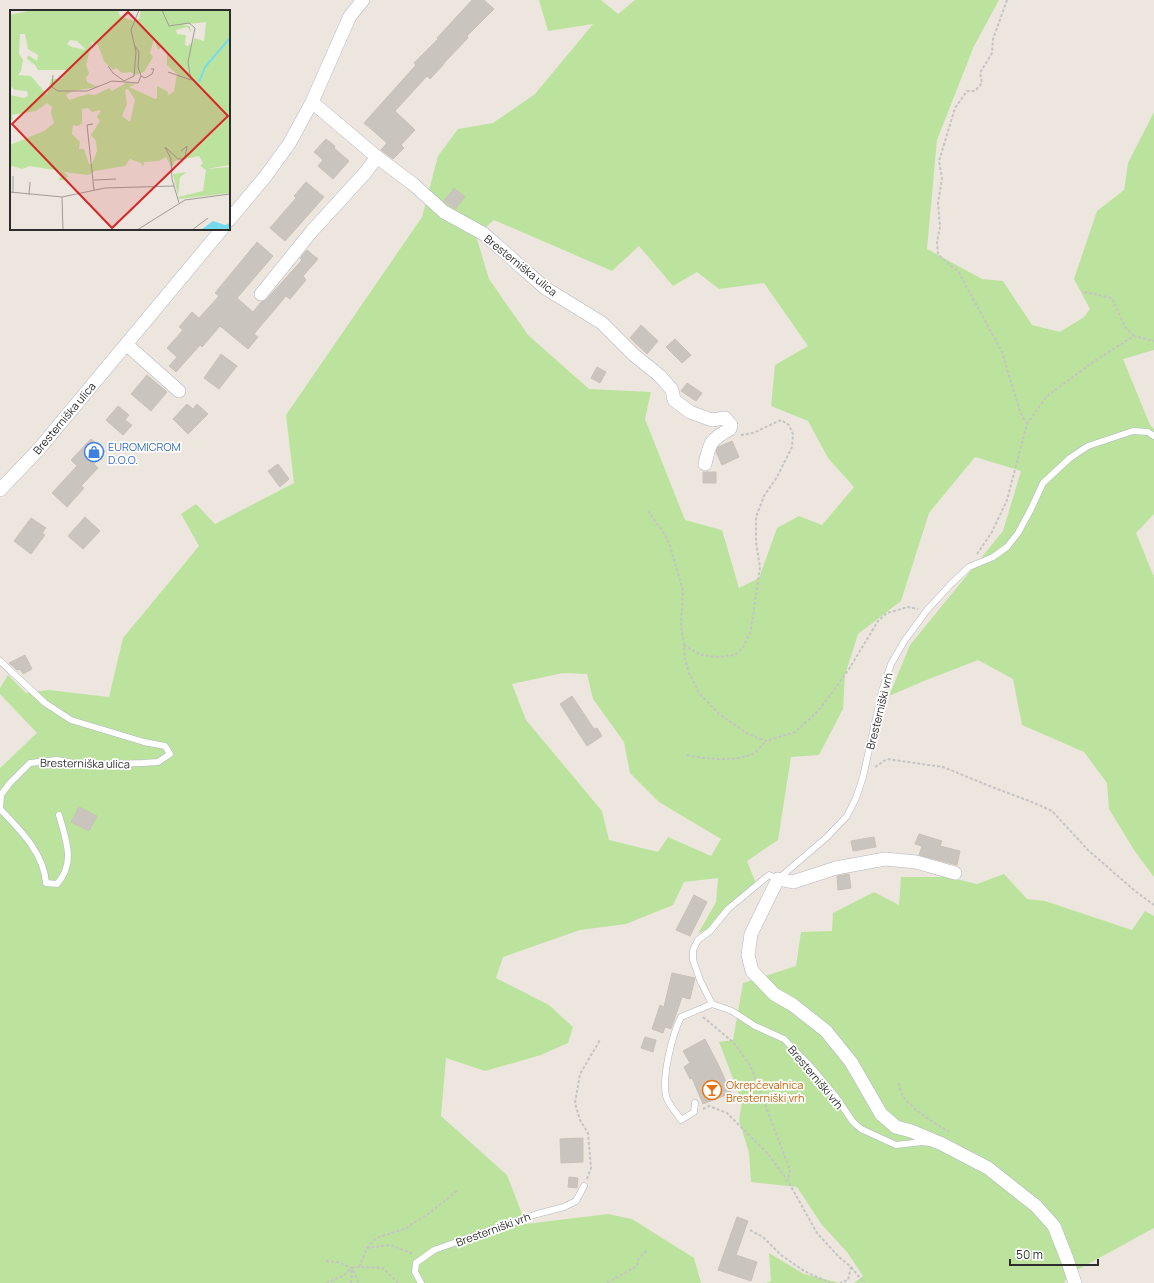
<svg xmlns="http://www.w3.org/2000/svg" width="1154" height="1283" font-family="Manrope,sans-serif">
<rect width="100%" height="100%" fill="#ede6df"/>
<!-- green -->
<path fill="#bce39d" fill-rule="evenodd" d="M539,0H601L618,14L635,0H999L974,46L937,140L927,249L982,279L1003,281L1032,325L1060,332L1084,317L1090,309L1074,279L1097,211L1124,190L1128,163L1154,112V350L1123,359L1150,425L1154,429V514L1136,533L1154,577V877L1134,850L1109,809L1107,783L1084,752L1022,725L1013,679L978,660L924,681L889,696L910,645L1003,531L1021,471L975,457L929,513L901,601L858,634L845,675L843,709L819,755L791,757L778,840L747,861L757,886L716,924L698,934L716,902L718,878L684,882L673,905L626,924L580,930L503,957L496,978L549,1005L573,1027L568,1043L541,1055L485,1071L446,1058L441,1116L507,1175L526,1224L608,1214L632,1219L694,1258L701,1283H0V768L37,733L0,694V688L8,675L26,693L49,690L109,697L123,638L199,546L181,514L196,504L215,524L294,483L286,415L422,217L438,156L458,129L493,123L535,94L593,24L548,31ZM494,220L612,271L639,246L673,286L697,272L719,289L764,283L808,346L775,365L771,406L808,421L828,458L854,487L822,525L799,516L777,528L759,578L739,588L722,530L685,520L645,419L651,392L589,389L528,335L489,279L476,236ZM563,673L587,674L593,699L624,742L630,773L659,802L721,839L711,856L668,837L658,852L609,840L602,811L526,720L512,684Z
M1004,874L1027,899L1045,901L1132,930L1145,911L1154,916V1228L1068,1275L1064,1283H854L863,1276L847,1252L822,1225L797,1187L751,1182L749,1153L739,1120L742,1102L719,1042L733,1040L743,983L796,966L801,932L832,931L833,913L874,892L899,905L901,877H948L977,884Z
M769,1253L804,1274L840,1283H766L771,1281Z"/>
<!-- building -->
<path fill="#c9c4bd" stroke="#c9c1b8" d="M472,0H484L494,9L467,36L468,38L444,63V64L430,79L427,76L395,111L415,130L401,145L404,148L393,159L381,150L387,143L364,123L416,65L414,63L438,39L437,38Z
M326,139L335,146L334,148L349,161L333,179L318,166L323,160L314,152Z
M306,182L324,197L285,241L270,228L296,198L294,196Z
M454,188L465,197L455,209L444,201Z
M257,242L273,256L237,298L253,312L261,302L266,300L302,260L300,258L307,250L318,259L303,276L306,280L290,299L286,296L254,334L258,337L248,349L220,326L202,347L200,345L176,372L169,366L177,357L167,348L183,330L179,327L192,312L199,318L219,296L215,293Z
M641,325L658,341L647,354L630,338Z
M675,339L691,355L682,363L666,347Z
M221,354L237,366L219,389L204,378Z
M597,367L606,372L600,383L591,378Z
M147,375L167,392L151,411L131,394Z
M687,383L702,393L696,401L681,391Z
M187,404L193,409L197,404L208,414L188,434L173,419Z
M118,406L129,415L125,420L132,425L123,435L106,420Z
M91,439L105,451L94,464L98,468L81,486L84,488L67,507L52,493L77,466L71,460Z
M732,441L739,457L722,465L716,452L717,449L718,447Z
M278,464L289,479L280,487L268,471Z
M703,472H716V483H703Z
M85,517L100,531L83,549L68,536Z
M31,518L46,528L42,533L45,535L31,554L14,541Z
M25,655L32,669L23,674L20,669L17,670L9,663Z
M572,696L594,729L597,728L602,736L587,746L560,704Z
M79,807L97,816L89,831L71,822Z
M919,834L942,841L940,846L960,851L957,865L919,855L922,846L915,844Z
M874,837L876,847L853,851L851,841Z
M849,874L851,888L838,890L837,876Z
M694,895L707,902L690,936L676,930Z
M672,973L695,978L690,999L682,997L671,1029L665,1027L663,1033L652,1029L660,1005L664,1007Z
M645,1037L656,1040L653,1052L641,1048Z
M705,1039L719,1066L731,1093L703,1104L692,1078L690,1079L684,1067L690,1063L683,1051Z
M583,1138V1162L561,1163L560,1139Z
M569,1177L578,1178L577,1188L568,1187Z
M737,1217L748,1221L736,1255L757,1262L751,1281L718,1270Z"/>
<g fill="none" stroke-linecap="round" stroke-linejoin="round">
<defs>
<path id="lane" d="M0,661L45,703L71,720L144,742L165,746L170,754L158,762L143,763L84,765L57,760L30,763L9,784L1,795L0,809C20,830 44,853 46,883L57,884C76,863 66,840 59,815
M712,1004L732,1011L755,1026L784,1039L811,1067L836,1097L853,1122L861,1129L896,1145L922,1142L929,1143
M695,1103L694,1112L681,1120C677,1113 668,1104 666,1096C662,1076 672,1035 681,1017L712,1004L700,980L693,960V950L698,940L710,931L728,909L769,875L778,879L827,837L847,816L856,798L863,777L882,691L891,664L905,640L927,610L951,584L969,567L993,557L1007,547L1018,533L1031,509L1043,483L1070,458L1088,446L1133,431L1148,432L1154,436
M421,1283L415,1272L416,1263L434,1250L537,1214L564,1207L576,1201L584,1186"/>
<path id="street" d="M312,102L377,157L413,184L444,212L484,234L545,288L602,323L634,355L660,376L672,390L674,400L690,412L712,420L725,418L731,425L730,429C710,440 710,442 705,464
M229,220L265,177L289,144L312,102L350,16L363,0
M261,294L312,231L365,173L377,157
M126,344L179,391
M0,490L39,449L222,229
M955,873L916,862L885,859L836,868L793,882L778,879L751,934L748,955L752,971L774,994L793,1005L826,1031L851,1062L881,1114L896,1127L911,1131L942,1144L988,1168L1036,1206L1054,1226L1067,1259L1075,1283"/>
</defs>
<!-- lane casing -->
<use href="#lane" stroke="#b2b6bf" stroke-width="7"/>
<!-- street casing -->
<use href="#street" stroke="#b2b6bf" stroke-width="14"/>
<!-- path -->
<path stroke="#c4c4c4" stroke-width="2" stroke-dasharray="3 2" stroke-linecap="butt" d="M1007,0L993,39L992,53L980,73L982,83L975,91H967L955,108L939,161L942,178L938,203L940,227L937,242L938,254L945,261L958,271L1002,352L1020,412L1027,424
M1084,292L1112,298L1125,327L1134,336
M741,435L753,433L781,420L789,425L793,434L792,447L777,477L764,496L756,517V542L760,567L751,630L742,649L735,655L718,657L701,655L684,645L685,659L689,673L699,693L719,714L748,734L766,741L795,732L817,712L832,693L849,669L878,621L887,613L908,607L918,609
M648,511L665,535L670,546L683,591L681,625L684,645
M977,554L992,532L1007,500L1027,424L1046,397L1096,360L1134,336L1154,341
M687,755C706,759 735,762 752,754C757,752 762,745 766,741
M875,767L887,759L943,767L992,787L1032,802L1052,811L1088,850L1135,891L1154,905
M703,1017L733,1042L750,1065L790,1170L788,1181
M899,1083C899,1086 900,1090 901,1092C906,1106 936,1124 949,1132
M703,1109L709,1106L727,1113L767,1153L788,1181L817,1233L839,1257L851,1267L848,1280L840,1283
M587,1179L591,1168L588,1133L580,1120L575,1103L580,1074L600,1040
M750,1230L763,1237L781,1255L804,1271L830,1283
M367,1248L376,1238L404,1229L428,1214L457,1191
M326,1261L338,1262L352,1268L359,1283
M359,1267L367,1248L391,1245L413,1254
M851,1267L864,1283
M326,1283L343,1276L352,1268L359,1267L383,1268L398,1283
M351,1283L352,1270
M607,1283L637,1266L639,1258L647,1250"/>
<!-- lane -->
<use href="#lane" stroke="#fff" stroke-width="6"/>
<!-- street -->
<use href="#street" stroke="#fff" stroke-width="13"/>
</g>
<!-- icons -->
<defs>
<symbol id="shop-ring" viewBox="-11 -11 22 22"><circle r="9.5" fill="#fff" stroke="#3f7fe0" stroke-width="1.5"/><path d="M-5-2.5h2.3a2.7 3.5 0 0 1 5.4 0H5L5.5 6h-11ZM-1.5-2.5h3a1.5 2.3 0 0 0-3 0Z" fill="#3f7fe0"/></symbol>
<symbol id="bar-ring" viewBox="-11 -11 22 22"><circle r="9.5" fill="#fff" stroke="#e8710a" stroke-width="1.5"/><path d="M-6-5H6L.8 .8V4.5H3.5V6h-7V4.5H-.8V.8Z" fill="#e8710a"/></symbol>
</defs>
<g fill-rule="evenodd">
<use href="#shop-ring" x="83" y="441" width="22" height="22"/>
<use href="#bar-ring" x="701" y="1079" width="22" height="22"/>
</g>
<g text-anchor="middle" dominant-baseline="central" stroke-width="3.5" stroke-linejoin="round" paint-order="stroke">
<!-- street labels -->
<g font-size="11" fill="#2c2c2c" stroke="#fff">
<text transform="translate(521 265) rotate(39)">Bresterniška ulica</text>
<text transform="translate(64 418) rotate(-50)">Bresterniška ulica</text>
<text transform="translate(879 711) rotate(-76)">Bresterniški vrh</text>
<text transform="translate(85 763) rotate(1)">Bresterniška ulica</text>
<text transform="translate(816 1077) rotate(50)">Bresterniški vrh</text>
<text transform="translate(493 1229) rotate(-20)">Bresterniški vrh</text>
</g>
<!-- shop labels -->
<g font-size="11" fill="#366cbe" stroke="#fff" text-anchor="start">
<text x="108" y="446">EUROMICROM<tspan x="108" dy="13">D.O.O.</tspan></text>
</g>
<!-- food labels -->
<g font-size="11" fill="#c56008" stroke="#fff" text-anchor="start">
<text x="726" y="1084">Okrepčevalnica<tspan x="726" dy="13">Bresterniški vrh</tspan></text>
</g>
</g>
<!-- overview -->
<g transform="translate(10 10)">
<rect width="220" height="220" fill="#ede6df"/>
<path d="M23,0H108L110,6L124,11L129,9L131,0H220V155L196,159L220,157V183L169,189L168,187L193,181L196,160L190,156L193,153L189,146L165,151L162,158L156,147L149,151L134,152L133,157L131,153L120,149L115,156L85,161L78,165L54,162L58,166L55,170H48L51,167L50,161L20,156L12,159L2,156L0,159V135L34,121L44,113L41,103L42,97L37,93L26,101L2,105L3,110L0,109V85L14,88L18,86L17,81L5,80L0,76V5ZM196,12L194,31L184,28L182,35V32L178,36L175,35L176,25L167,24L166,20L177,17L181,22L180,16L171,15ZM10,24H15L18,39L28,45L27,51L18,45L17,49L25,55L28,60H56L52,69H41L37,85L21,66L8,65L11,61L13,50L9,44ZM144,29L148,40L151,37L157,43V55L167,64L164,81L159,85L157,81L147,76V88L145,89L119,77L126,74L116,73L102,81L99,78L85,85L78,84L59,90L56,85L63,81L88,77L77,72L76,68L79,63L76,55L82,32L88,35L94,51L103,60L106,58L112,63L120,62L126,65L134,62L143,47L140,43ZM60,30L67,31L76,40L62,37L57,34ZM118,79L125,90L120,112L112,106L117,94L115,80ZM78,98L82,102L91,100L87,107L90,111L81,125L86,131L87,141L82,154H79L74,139H69L70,132L62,124L63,115L68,116L72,113V99ZM177,162L170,167L168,186L163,164Z" fill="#bce39d" fill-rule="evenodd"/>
<path d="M203,211L215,215L220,213V220H191Z" fill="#74daed"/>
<path fill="none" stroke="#74daed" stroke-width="2" d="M189,72L195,57L220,28"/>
<path fill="none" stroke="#a09c97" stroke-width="1" d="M152,0L159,16L179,13L185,18L178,52L181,70L158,62M125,36L129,42L128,57L131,66M98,56L103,63L114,71L124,66L126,42L121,20L129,0M43,65L42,77L48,81H77L102,71L128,73L131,66L135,68L142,64L144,59H141M83,114L77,115L84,180M84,170L106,169M0,182L52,187L95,178L164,176M3,183V166M19,185L20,172M52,187L53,220M169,193L162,169L161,149L155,137L168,149H172L175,147L177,136L171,141M127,220L175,190L220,184M182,220L198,208"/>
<path fill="#d62828" fill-opacity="0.15" stroke="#d62828" stroke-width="2" d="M118,2L218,106L102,218L2,114Z"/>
<rect width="220" height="220" fill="none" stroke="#2c2c2c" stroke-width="2"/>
</g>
<!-- scale -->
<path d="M1010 1259v6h88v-6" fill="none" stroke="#2c2c2c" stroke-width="2"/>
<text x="1016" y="1259" font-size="12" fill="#2c2c2c" stroke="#ffffff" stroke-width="3" paint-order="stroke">50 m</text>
</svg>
